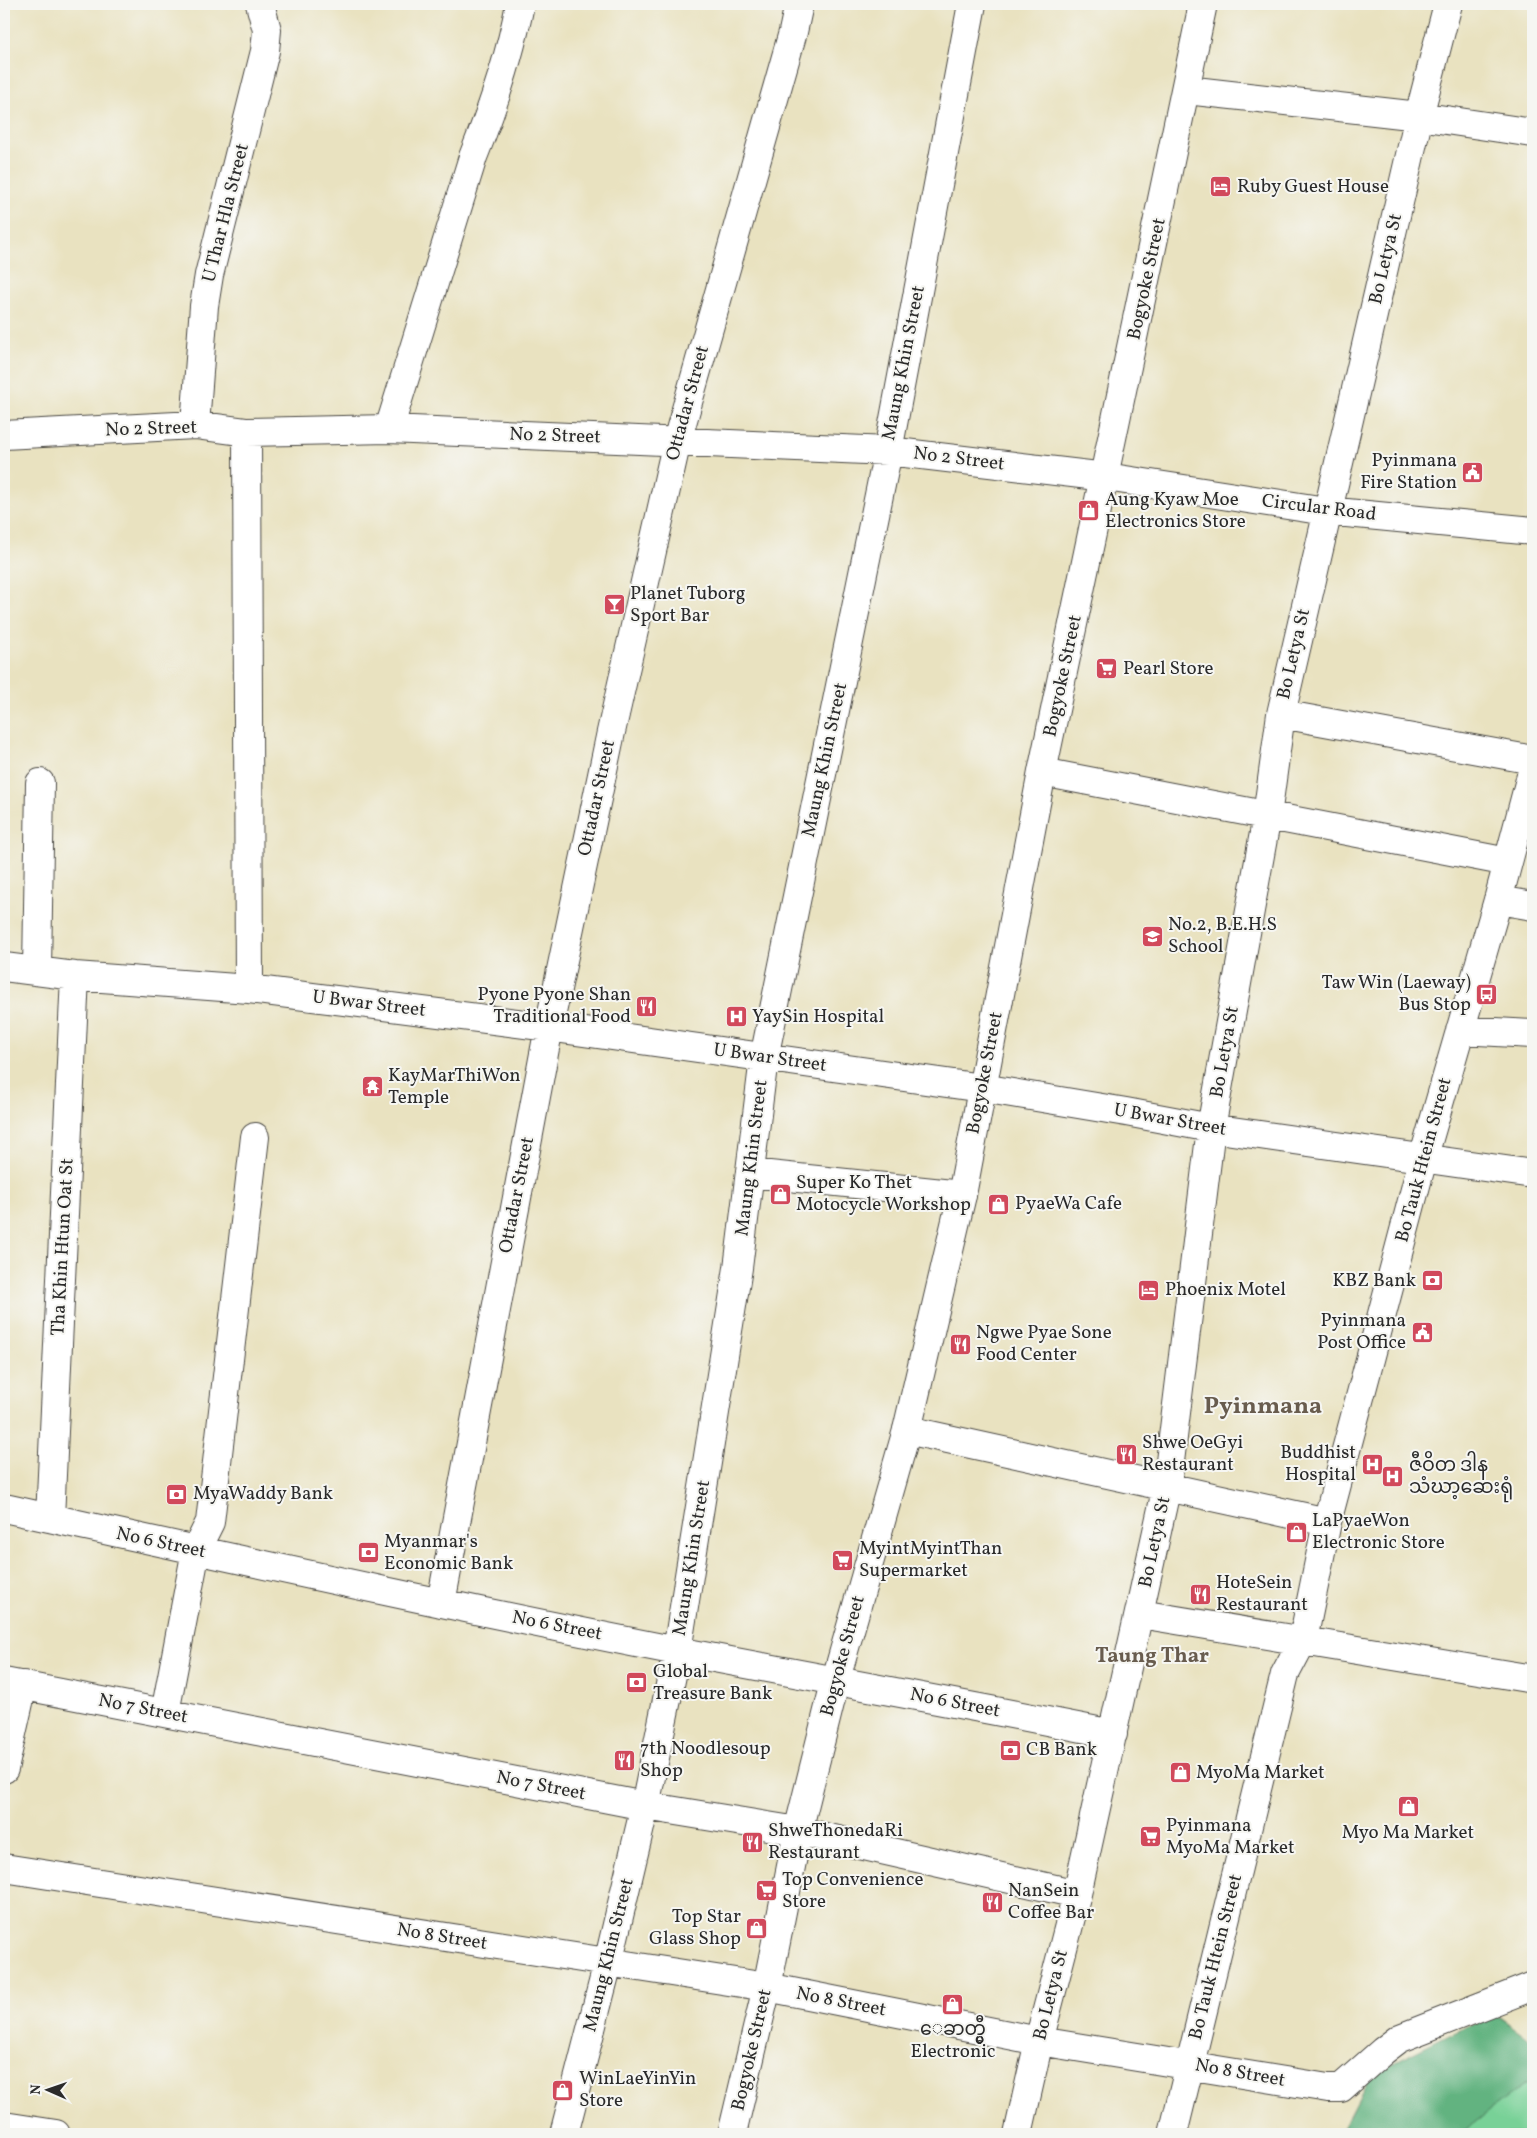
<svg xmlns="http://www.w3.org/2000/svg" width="1537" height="2138" font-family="Vollkorn,'Noto Sans Myanmar',serif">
<rect width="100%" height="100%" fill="#f6f6f2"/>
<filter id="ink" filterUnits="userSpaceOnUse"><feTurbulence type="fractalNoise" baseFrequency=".02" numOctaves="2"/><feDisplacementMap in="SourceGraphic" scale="10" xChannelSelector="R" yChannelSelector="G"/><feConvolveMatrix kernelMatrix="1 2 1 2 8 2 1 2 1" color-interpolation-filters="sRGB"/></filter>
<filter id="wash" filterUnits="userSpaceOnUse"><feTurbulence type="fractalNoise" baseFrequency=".0096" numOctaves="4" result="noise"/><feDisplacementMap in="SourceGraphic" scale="20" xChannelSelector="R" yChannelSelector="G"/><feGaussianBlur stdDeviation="1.12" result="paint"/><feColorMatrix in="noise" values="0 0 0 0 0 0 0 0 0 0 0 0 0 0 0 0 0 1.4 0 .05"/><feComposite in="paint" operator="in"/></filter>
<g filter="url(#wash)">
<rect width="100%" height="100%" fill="#e9e2c0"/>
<!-- green -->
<path fill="#78d197" stroke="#527e61" d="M1533,2081V2134H1460L1523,2085Z"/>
<!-- forest -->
<path fill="#62b380" stroke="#466f56" d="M1494,2013L1533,2041V2081L1523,2085L1460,2134H1340L1371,2074Z"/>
</g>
<g filter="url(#ink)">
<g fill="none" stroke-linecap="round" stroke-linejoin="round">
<defs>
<path id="minor" d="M1186,90L1419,116L1533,133
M195,425L204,306L209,275L265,51L267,30L260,4
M389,429L473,157C493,107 510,57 520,4
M247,432L249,989
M4,435L195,425L247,432L389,429L888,451L1106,477L1326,511L1533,531
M1281,714L1533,760
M1042,772L1508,862
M1498,900L1533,906
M4,967L75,976L249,989L549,1027L982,1088L1126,1112L1211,1128L1533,1174
M37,970L40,783
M1460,1030L1533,1034
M750,1173L962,1195
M907,1430L1327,1522
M4,1508C228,1557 452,1607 677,1651C823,1678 968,1705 1113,1734
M50,1518L75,976
M441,1603L549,1027L611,732L677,441L793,32L799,4
M1140,1614L1533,1679
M4,1682L645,1806L798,1831L1077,1894
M165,1713L196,1550L210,1522L255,1137
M4,1769L23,1685
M4,1868L767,1987L1039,2041L1328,2088H1341L1383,2051L1400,2038L1533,1986
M4,2126L56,2134
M564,2134L608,1963L645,1806L677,1651L738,1268L764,1058L888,451L972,4
M1018,2134L1039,2041L1077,1894L1167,1486L1211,1128L1267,816L1281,714L1419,116L1448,4
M1173,2134L1285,1674L1303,1640L1327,1522L1423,1159L1498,900L1533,768"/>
<path id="major" d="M732,2134L767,1987L798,1831L836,1679L907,1430L962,1195L1042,772L1203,4"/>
</defs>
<!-- minor casing -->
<use href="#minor" stroke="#484641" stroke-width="30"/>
<!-- major casing -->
<use href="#major" stroke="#484641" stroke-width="30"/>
<!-- minor -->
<use href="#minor" stroke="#fff" stroke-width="28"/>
<!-- major -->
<use href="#major" stroke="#fff" stroke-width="28"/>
</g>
</g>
<!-- icons -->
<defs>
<symbol id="hotel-square" viewBox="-11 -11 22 22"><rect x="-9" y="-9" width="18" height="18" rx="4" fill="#d1495b" stroke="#f6f6f2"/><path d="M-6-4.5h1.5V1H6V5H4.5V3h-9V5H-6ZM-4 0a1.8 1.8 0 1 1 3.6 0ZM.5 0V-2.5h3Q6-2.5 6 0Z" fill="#fff"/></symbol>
<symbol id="civic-square" viewBox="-11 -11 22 22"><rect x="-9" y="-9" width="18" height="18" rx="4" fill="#d1495b" stroke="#f6f6f2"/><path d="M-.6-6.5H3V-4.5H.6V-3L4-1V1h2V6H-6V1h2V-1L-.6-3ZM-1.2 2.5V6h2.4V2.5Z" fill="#fff"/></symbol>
<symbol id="shop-square" viewBox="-11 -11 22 22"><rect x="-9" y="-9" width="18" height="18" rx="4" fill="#d1495b" stroke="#f6f6f2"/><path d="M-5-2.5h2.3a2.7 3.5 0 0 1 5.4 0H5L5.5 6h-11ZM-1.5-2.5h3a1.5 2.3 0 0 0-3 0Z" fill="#fff"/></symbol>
<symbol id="bar-square" viewBox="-11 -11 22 22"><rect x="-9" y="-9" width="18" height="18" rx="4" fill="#d1495b" stroke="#f6f6f2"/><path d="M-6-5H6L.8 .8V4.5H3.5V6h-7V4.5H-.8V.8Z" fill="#fff"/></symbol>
<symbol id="supermarket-square" viewBox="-11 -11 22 22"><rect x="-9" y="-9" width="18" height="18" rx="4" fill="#d1495b" stroke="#f6f6f2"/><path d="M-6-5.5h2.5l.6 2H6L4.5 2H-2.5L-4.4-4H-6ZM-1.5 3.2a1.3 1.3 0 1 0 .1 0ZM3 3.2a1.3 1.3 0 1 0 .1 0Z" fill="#fff"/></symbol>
<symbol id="school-square" viewBox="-11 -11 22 22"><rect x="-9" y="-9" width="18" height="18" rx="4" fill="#d1495b" stroke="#f6f6f2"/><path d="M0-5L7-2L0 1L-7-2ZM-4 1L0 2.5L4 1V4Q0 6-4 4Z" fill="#fff"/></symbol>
<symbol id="bus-square" viewBox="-11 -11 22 22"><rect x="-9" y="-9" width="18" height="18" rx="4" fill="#d1495b" stroke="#f6f6f2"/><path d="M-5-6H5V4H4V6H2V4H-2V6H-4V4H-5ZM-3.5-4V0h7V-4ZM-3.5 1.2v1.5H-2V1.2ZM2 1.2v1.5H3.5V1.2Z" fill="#fff"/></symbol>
<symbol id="restaurant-square" viewBox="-11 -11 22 22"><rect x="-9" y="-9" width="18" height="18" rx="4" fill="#d1495b" stroke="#f6f6f2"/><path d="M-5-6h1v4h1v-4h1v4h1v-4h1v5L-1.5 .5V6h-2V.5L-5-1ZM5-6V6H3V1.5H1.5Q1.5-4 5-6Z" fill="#fff"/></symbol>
<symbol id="hospital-square" viewBox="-11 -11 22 22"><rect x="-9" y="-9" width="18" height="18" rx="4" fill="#d1495b" stroke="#f6f6f2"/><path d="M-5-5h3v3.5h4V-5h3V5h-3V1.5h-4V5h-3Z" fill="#fff"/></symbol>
<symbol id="temple-square" viewBox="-11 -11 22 22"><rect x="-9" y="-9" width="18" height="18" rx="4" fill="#d1495b" stroke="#f6f6f2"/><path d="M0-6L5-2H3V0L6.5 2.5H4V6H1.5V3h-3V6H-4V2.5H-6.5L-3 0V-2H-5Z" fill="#fff"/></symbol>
<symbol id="bank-square" viewBox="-11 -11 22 22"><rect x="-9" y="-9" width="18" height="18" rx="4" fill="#d1495b" stroke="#f6f6f2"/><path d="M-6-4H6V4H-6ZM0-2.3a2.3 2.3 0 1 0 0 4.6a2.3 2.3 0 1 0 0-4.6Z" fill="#fff"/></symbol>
</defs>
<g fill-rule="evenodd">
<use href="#hotel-square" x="1208" y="174" width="25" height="25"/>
<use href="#civic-square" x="1460" y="460" width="25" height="25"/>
<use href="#shop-square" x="1076" y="498" width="25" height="25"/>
<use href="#bar-square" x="602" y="592" width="25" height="25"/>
<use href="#supermarket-square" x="1094" y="656" width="25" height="25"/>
<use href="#school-square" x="1140" y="924" width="25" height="25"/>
<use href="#bus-square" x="1474" y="982" width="25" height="25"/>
<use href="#restaurant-square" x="634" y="994" width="25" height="25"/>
<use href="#hospital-square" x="724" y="1004" width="25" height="25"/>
<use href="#temple-square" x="360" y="1074" width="25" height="25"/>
<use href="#shop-square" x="768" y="1182" width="25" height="25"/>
<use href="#shop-square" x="986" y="1192" width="25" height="25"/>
<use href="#bank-square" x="1420" y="1268" width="25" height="25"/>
<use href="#hotel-square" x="1136" y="1278" width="25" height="25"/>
<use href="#civic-square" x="1410" y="1320" width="25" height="25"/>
<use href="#restaurant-square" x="948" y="1332" width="25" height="25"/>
<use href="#restaurant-square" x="1114" y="1442" width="25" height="25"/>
<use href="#hospital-square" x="1360" y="1452" width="25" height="25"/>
<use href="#hospital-square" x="1380" y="1464" width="25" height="25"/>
<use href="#bank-square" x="164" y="1482" width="25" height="25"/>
<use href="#shop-square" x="1284" y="1520" width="25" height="25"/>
<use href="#bank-square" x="356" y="1540" width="25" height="25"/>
<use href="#supermarket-square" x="830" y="1548" width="25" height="25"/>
<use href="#restaurant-square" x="1188" y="1582" width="25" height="25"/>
<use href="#bank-square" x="624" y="1670" width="25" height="25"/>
<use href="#bank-square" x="998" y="1738" width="25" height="25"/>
<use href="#restaurant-square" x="612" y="1748" width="25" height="25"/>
<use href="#shop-square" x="1168" y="1760" width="25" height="25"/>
<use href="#shop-square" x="1396" y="1794" width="25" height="25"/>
<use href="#supermarket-square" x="1138" y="1824" width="25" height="25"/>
<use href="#restaurant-square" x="740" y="1830" width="25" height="25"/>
<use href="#supermarket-square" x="754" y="1878" width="25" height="25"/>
<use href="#restaurant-square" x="980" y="1890" width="25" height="25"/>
<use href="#shop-square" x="744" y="1916" width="25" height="25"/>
<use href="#shop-square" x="940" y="1992" width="25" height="25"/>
<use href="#shop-square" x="550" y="2078" width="25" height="25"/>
</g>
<g text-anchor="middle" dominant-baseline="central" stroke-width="4" stroke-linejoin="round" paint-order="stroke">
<!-- poi labels -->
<g font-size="19" fill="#2b2b2b" stroke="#f6f6f2" text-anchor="start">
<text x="1237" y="187">Ruby Guest House</text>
<text x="1457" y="461" text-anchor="end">Pyinmana<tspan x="1457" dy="22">Fire Station</tspan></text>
<text x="1105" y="500">Aung Kyaw Moe<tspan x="1105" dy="22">Electronics Store</tspan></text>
<text x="630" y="594">Planet Tuborg<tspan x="630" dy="22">Sport Bar</tspan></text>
<text x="1123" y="669">Pearl Store</text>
<text x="1168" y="925">No.2, B.E.H.S<tspan x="1168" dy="22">School</tspan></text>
<text x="1471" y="983" text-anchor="end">Taw Win (Laeway)<tspan x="1471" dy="22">Bus Stop</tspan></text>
<text x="631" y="995" text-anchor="end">Pyone Pyone Shan<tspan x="631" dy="22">Traditional Food</tspan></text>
<text x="752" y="1017">YaySin Hospital</text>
<text x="388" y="1076">KayMarThiWon<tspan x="388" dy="22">Temple</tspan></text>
<text x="796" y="1183">Super Ko Thet<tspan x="796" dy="22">Motocycle Workshop</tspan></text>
<text x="1015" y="1204">PyaeWa Cafe</text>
<text x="1416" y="1281" text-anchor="end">KBZ Bank</text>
<text x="1165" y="1290">Phoenix Motel</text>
<text x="1406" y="1321" text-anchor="end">Pyinmana<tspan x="1406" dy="22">Post Office</tspan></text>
<text x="976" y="1333">Ngwe Pyae Sone<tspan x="976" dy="22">Food Center</tspan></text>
<text x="1142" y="1443">Shwe OeGyi<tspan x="1142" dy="22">Restaurant</tspan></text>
<text x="1356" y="1453" text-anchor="end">Buddhist<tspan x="1356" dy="22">Hospital</tspan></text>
<text x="1409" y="1466">ဇီဝိတ ဒါန<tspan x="1409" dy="22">သံဃာ့ဆေးရုံ</tspan></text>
<text x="193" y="1494">MyaWaddy Bank</text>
<text x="1312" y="1521">LaPyaeWon<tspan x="1312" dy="22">Electronic Store</tspan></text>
<text x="384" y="1542">Myanmar's<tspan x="384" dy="22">Economic Bank</tspan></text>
<text x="859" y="1549">MyintMyintThan<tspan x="859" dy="22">Supermarket</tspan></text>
<text x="1216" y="1583">HoteSein<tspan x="1216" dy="22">Restaurant</tspan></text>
<text x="653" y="1672">Global<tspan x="653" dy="22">Treasure Bank</tspan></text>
<text x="640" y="1749">7th Noodlesoup<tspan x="640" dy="22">Shop</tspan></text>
<text x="1026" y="1750">CB Bank</text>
<text x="1196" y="1773">MyoMa Market</text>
<text x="1166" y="1826">Pyinmana<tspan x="1166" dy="22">MyoMa Market</tspan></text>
<text x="768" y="1831">ShweThonedaRi<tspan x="768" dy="22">Restaurant</tspan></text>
<text x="1408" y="1833" text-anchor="middle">Myo Ma Market</text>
<text x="782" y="1880">Top Convenience<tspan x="782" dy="22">Store</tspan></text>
<text x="1008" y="1891">NanSein<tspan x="1008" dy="22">Coffee Bar</tspan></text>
<text x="741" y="1917" text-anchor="end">Top Star<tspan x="741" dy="22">Glass Shop</tspan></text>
<text x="953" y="2030" text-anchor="middle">ေခာတ္မွီ<tspan x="953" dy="22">Electronic</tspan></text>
<text x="579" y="2079">WinLaeYinYin<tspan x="579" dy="22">Store</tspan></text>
</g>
<!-- street labels -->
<g font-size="19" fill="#2b2b2b" stroke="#f6f6f2">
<text transform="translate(226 213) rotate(-76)">U Thar Hla Street</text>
<text transform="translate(1386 259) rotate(-77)">Bo Letya St</text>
<text transform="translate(1147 279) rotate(-78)">Bogyoke Street</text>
<text transform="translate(904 363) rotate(-79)">Maung Khin Street</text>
<text transform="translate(688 403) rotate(-75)">Ottadar Street</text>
<text transform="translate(151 429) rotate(-2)">No 2 Street</text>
<text transform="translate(555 436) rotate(2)">No 2 Street</text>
<text transform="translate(959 459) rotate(7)">No 2 Street</text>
<text transform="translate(1319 508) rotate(7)">Circular Road</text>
<text transform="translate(1294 654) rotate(-77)">Bo Letya St</text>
<text transform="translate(1063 676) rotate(-78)">Bogyoke Street</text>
<text transform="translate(825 760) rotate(-78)">Maung Khin Street</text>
<text transform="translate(597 798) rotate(-78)">Ottadar Street</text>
<text transform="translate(369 1004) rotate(7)">U Bwar Street</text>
<text transform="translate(1225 1052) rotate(-80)">Bo Letya St</text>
<text transform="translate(770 1058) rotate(8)">U Bwar Street</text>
<text transform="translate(985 1073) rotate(-79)">Bogyoke Street</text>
<text transform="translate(1170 1120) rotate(10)">U Bwar Street</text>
<text transform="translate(752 1158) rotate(-83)">Maung Khin Street</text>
<text transform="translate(1424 1160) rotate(-75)">Bo Tauk Htein Street</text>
<text transform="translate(517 1195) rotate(-79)">Ottadar Street</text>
<text transform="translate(63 1247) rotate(-87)">Tha Khin Htun Oat St</text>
<text transform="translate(1155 1542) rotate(-78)">Bo Letya St</text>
<text transform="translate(161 1543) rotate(12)">No 6 Street</text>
<text transform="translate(692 1558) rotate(-81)">Maung Khin Street</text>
<text transform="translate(557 1626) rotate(11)">No 6 Street</text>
<text transform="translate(843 1656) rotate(-75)">Bogyoke Street</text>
<text transform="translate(955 1703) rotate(11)">No 6 Street</text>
<text transform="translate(143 1709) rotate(11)">No 7 Street</text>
<text transform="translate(541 1786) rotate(11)">No 7 Street</text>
<text transform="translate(442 1937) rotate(9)">No 8 Street</text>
<text transform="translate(609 1955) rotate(-76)">Maung Khin Street</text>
<text transform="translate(1216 1957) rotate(-76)">Bo Tauk Htein Street</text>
<text transform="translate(1051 1995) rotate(-76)">Bo Letya St</text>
<text transform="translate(841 2002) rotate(11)">No 8 Street</text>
<text transform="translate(752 2050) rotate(-77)">Bogyoke Street</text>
<text transform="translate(1240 2073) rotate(10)">No 8 Street</text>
</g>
<!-- quarter labels -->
<g font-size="21" font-weight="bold" fill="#685c4e" stroke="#f6f6f2">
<text x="1152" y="1656">Taung Thar</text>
</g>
<!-- district labels -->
<g font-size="24" font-weight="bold" fill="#685c4e" stroke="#f6f6f2">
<text x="1263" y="1407">Pyinmana</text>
</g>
</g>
<!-- margin -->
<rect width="1537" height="2138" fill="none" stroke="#f6f6f2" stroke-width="20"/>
<!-- north arrow -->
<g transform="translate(48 2090) rotate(272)" stroke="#f6f6f2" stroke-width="4" paint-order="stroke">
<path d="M0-4L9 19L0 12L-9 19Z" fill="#2b2b2b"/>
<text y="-8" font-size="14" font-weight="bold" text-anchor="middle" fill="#2b2b2b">N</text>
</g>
</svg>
